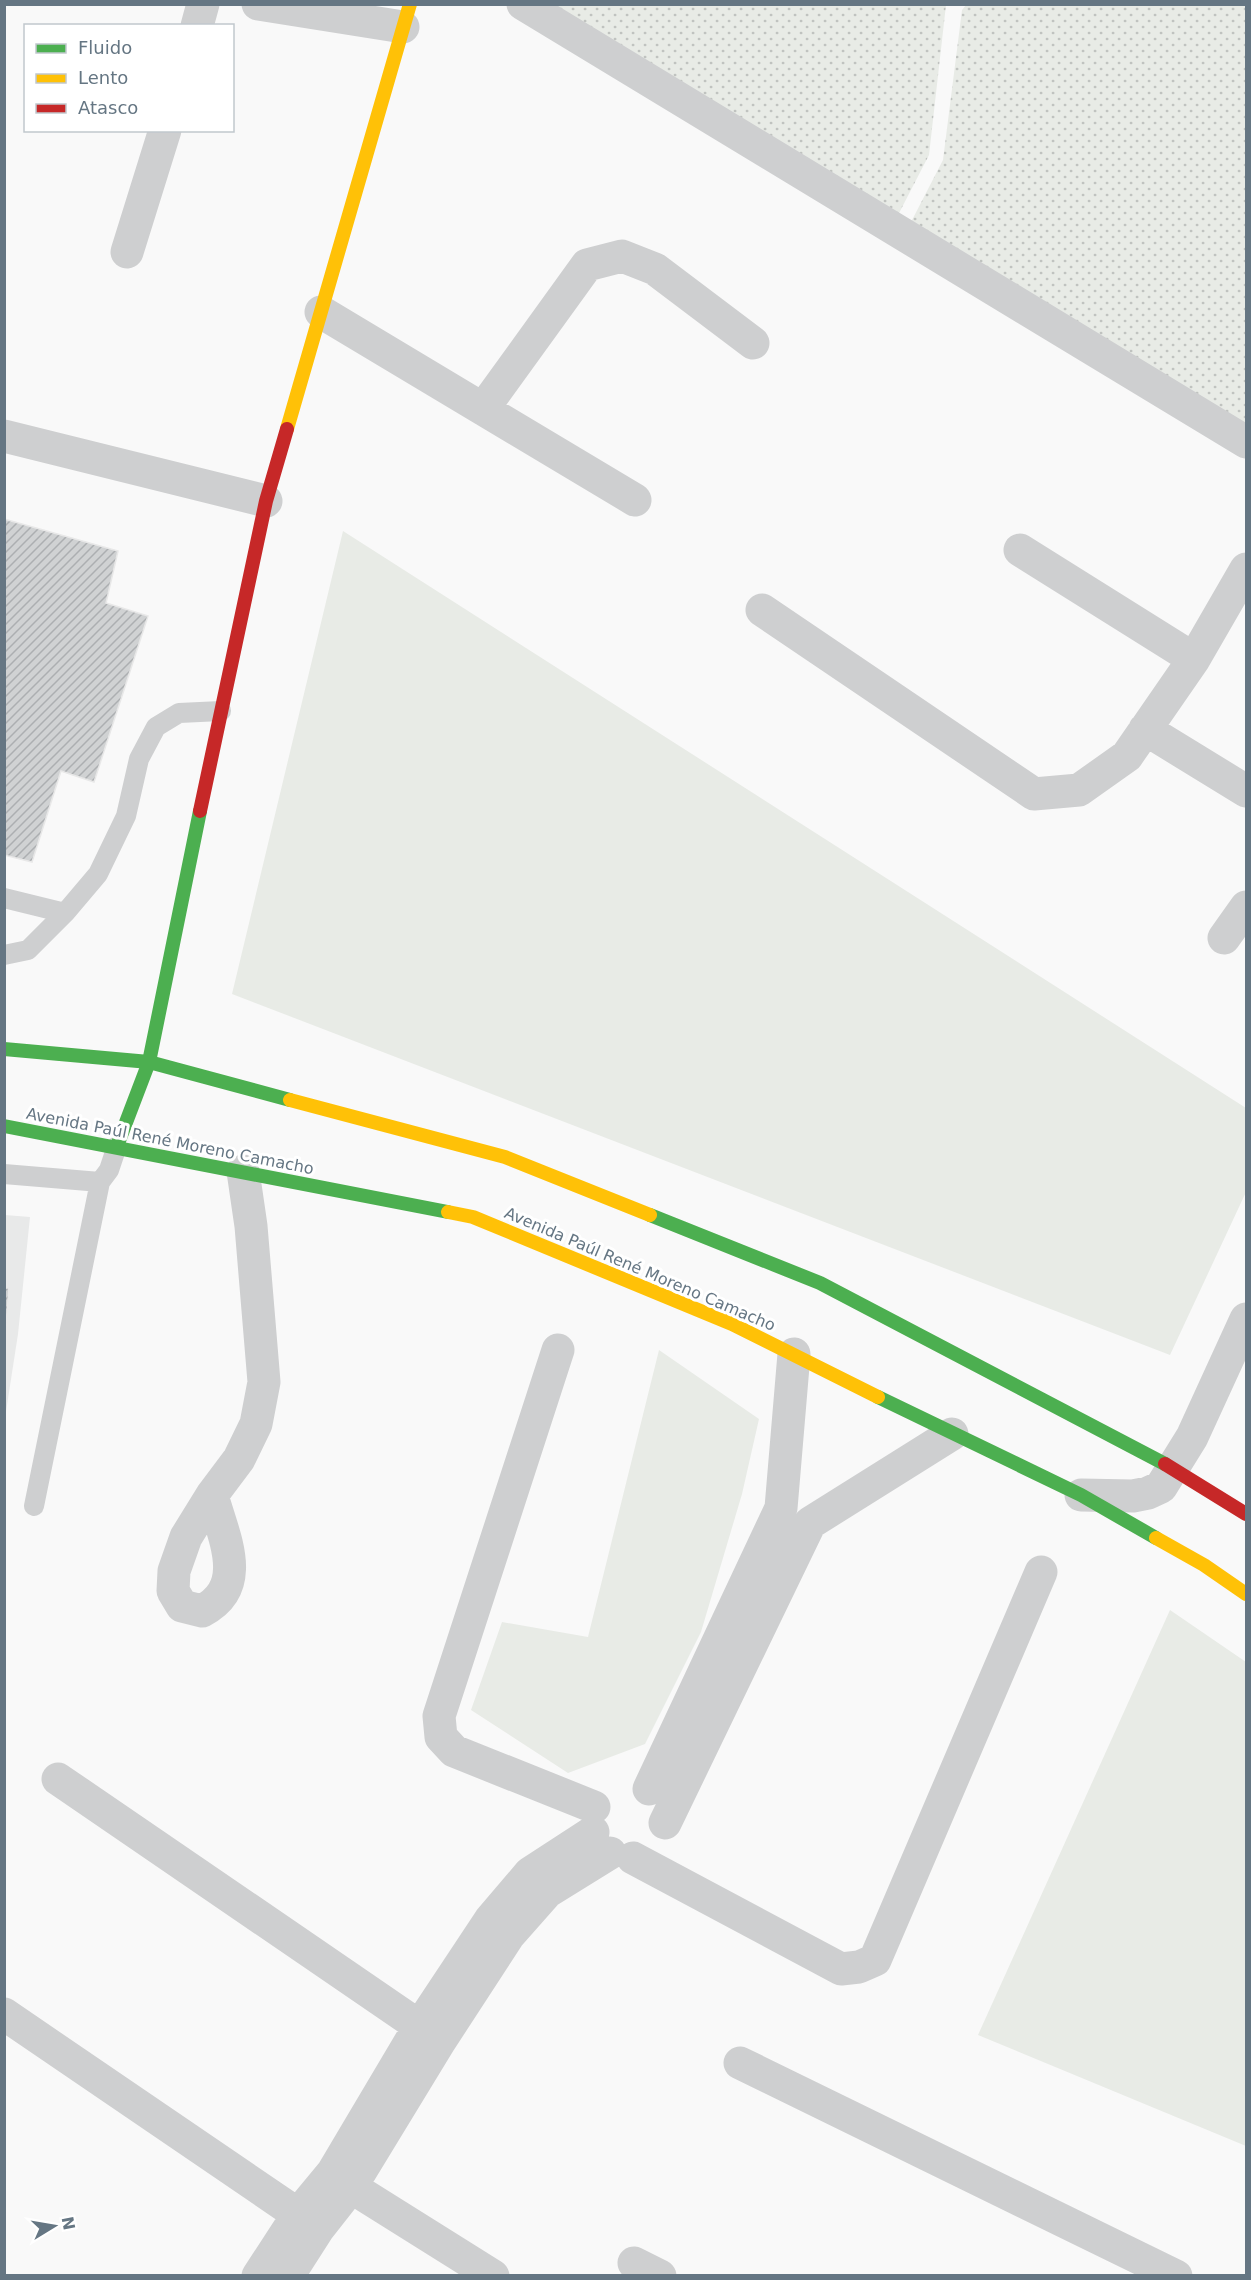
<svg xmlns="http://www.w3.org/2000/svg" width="1251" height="2280" font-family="'DejaVu Sans',sans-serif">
<defs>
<pattern id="park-dots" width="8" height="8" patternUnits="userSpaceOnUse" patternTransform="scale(1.5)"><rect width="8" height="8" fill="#e8ebe6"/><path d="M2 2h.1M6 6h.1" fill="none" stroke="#c0c3c0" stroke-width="1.8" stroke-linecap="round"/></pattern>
<pattern id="building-hatch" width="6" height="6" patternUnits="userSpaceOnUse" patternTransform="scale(1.5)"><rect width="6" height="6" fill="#d0d2d3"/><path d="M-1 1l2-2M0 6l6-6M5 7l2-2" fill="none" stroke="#acafb1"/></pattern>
</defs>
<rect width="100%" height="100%" fill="#f9f9f9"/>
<!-- built -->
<path fill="#e8e9e9" d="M5,1215L30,1217L18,1334L5,1418Z"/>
<!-- green -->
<path fill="#e8ebe6" d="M343,531L1246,1108V1192L1170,1355L232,994Z
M659,1350L759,1419L742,1494L701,1632L645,1744L568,1773L471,1710L502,1622L588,1637Z
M1170,1610L1246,1662V2146L978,2035Z"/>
<!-- park -->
<path fill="url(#park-dots)" d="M541,5H946L929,155L896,219Z
M966,5H1246V430L910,224L943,160L962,10Z"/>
<!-- building -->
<path fill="url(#building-hatch)" stroke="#e8e8e8" stroke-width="1.5" d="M4,519L118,551L106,603L148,616L94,782L61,771L32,862L4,855Z
M4,1288H9L5,1338H4Z"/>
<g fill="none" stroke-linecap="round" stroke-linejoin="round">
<!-- lane -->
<path stroke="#cecfd0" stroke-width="20" d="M4,898L65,913
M4,955L28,950L65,913L98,874L126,816L139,759L156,727L179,713L221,711
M4,1174L100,1182L109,1170L117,1146
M34,1506L100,1182"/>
<!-- street -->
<path stroke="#cecfd0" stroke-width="33" d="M258,4L403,27
M523,4L1246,442
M197,26L203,4
M127,252L165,130
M321,312L635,500
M483,409L587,265L622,256L655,269L753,343
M4,436L266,501
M1020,550L1194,659
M762,610L1034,794L1079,790L1127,756L1194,659L1246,569
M1145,729L1246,791
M1224,938L1246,907
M558,1350L439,1716L441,1737L454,1751L594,1807
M212,1495C223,1536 250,1586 202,1611L182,1606L173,1591L174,1571L186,1537L212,1495L239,1459L256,1424L264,1382L251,1226L243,1171
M1081,1495L1133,1496L1148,1493L1161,1487L1192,1437L1246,1319
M58,1779L438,2039
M649,1789L781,1508L794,1354
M665,1823L810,1523L952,1434
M633,1858L841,1969L859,1967L875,1960L1041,1572
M4,2014L315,2226
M740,2063L1176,2276
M334,2173L351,2187L493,2276
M634,2263L660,2276
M258,2276L299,2213L333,2172L419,2027L490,1920L530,1873L593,1832
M288,2276L318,2229L351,2187L440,2041L509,1935L547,1892L610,1853"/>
<!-- fast -->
<path stroke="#4caf50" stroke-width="14" d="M4,1049L149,1062L290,1100
M4,1126L448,1212
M117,1146L149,1062L200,811
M650,1215L820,1283L1165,1464
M878,1397L1081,1495L1156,1538"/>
<!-- slow -->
<path stroke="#ffc107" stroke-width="14" d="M287,429L410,4
M290,1100L505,1157L650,1215
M448,1212L473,1217L732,1324L878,1397
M1156,1538L1204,1565L1246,1594"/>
<!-- jam -->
<path stroke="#c62828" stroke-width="14" d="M200,811L266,501L287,429
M1165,1464L1246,1514"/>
</g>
<g text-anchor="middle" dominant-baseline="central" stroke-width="6" stroke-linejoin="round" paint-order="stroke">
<!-- street labels -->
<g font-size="16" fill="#657683" stroke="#fff">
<text transform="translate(170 1141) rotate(11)">Avenida Paúl René Moreno Camacho</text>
<text transform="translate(640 1269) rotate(23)">Avenida Paúl René Moreno Camacho</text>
</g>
</g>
<!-- border -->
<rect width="1251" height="2280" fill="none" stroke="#657683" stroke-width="12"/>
<!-- legend -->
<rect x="24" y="24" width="210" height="108" fill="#ffffff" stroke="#c1c8cd" stroke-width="1.5"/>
<rect x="36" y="44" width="30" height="9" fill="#4caf50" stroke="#c1c8cd" stroke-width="1.5"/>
<text x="78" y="54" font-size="18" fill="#657683">Fluido</text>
<rect x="36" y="74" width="30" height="9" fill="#ffc107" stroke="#c1c8cd" stroke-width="1.5"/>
<text x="78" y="84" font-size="18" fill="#657683">Lento</text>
<rect x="36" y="104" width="30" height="9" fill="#c62828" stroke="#c1c8cd" stroke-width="1.5"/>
<text x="78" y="114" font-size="18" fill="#657683">Atasco</text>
<!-- north arrow -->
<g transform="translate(54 2226) rotate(79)" stroke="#ffffff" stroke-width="4.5" paint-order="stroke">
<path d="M0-4.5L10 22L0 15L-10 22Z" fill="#657683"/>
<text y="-9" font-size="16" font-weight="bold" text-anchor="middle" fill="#657683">N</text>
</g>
</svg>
